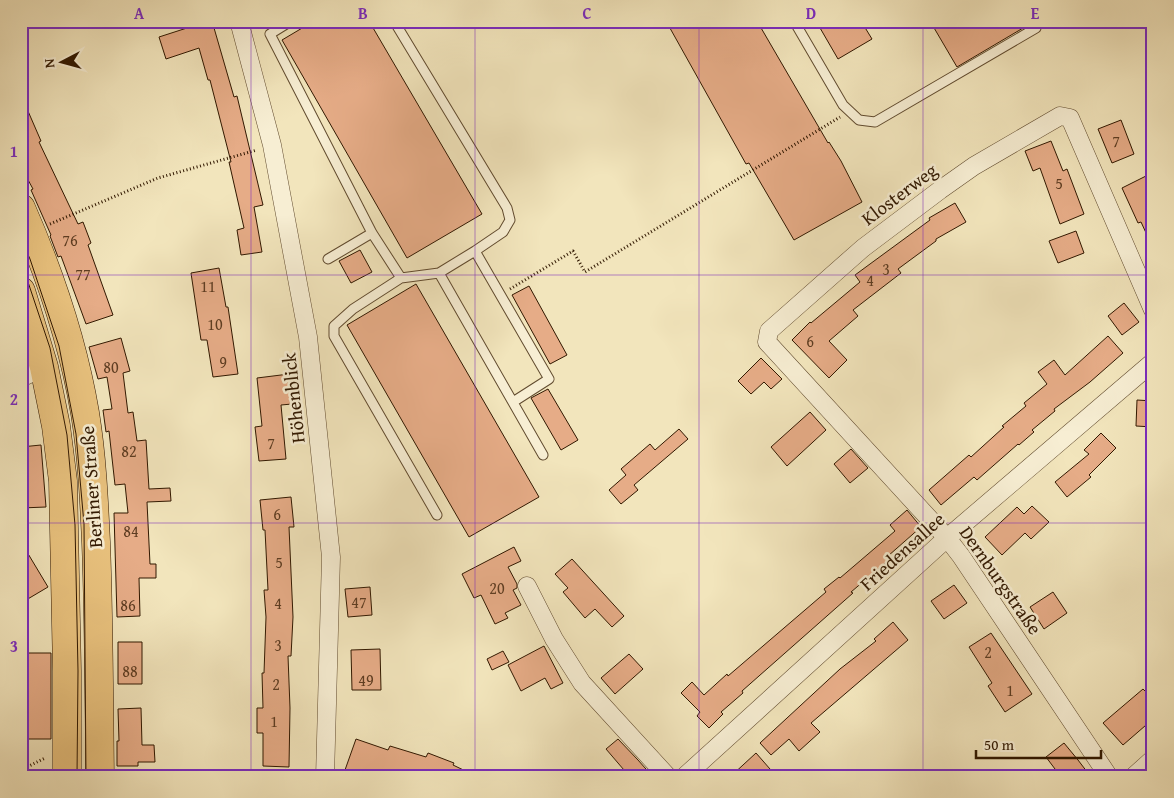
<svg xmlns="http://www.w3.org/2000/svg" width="1174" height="798" font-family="'Gentium Book Plus',serif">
<rect width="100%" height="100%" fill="#f2e5bc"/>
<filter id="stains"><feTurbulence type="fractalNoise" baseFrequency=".004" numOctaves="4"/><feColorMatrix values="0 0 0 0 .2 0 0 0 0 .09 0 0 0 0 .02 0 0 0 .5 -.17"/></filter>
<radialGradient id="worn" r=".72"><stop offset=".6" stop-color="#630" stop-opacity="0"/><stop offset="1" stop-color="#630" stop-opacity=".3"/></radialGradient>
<!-- building -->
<path fill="#e6ac87" stroke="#311800" d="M188,21H212L234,97L237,96L263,205L254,207L262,252L241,255L237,230L244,228L229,162H231L210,80H208L199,48L166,59L159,37L190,27Z
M314,21H369L482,214L407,258L282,40Z
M666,21H757L828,143L829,142L841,161L862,202L794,240L749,163L746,164Z
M816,21H861L872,39L838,59Z
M930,21H1035L957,67Z
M21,95L41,141L39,142L78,224L83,222L91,243L88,245L113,315L86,324L61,256L58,257L50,236L51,235L31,190L33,189L21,167Z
M1121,120L1134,154L1112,163L1098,129Z
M1051,141L1063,171L1067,169L1084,214L1060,224L1040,168L1033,171L1025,151Z
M1146,176L1153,191V248L1141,222L1138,223L1122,188Z
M955,203L966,222L936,239V241L898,269L901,273L853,310L858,316L829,341L847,360L829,378L792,340L810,322L811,323L860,282L855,275L930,220L929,218Z
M1076,231L1084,253L1058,263L1049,241Z
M360,250L372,272L351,283L339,261Z
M219,268L226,307H228L238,374L213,377L207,340H201L191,273Z
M416,284L539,497L469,537L347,325Z
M529,286L567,355L550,364L512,295Z
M1124,303L1139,322L1122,335L1108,316Z
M1108,336L1123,353L1090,382L1054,409L1055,411L1032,430L1034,432L1019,445L1018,444L977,480L974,477L941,505L929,490L969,455L971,457L1004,427L1002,426L1026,406L1024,403L1047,384L1038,372L1054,360L1065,375Z
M121,338L130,371L123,373L128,413L133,412L137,441L146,440L149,489L170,488L171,501L147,502L150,564H156V578H139L140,616L117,617L114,513H128L125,484L115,485L109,431L106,432L103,410L112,409L107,377L98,379L89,347Z
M761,358L782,379L771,389L764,382L751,394L738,381Z
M289,374L292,404L281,405L286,459L259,461L255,427L262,426L257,378Z
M548,389L578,440L561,450L531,398Z
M1137,400L1153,401V427L1136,426Z
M810,412L826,430L787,466L771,447Z
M679,429L688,439L634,485L638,490L621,504L609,490L626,475L621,469L650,444L655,450Z
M1101,433L1116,448L1089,475L1091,477L1067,497L1055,482L1089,454L1084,450Z
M41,445L46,507L21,508V447Z
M851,449L868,468L850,483L834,464Z
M291,497L294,527H289L293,617L291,656H288L290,708L289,767L263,766V733H257V708H263L262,673H264L266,617L264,590H268L265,530H263L260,500Z
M1032,506L1049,522L1031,539L1025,533L1002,555L985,537L1017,507L1024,514Z
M907,510L921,527L888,556L890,559L851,592L853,593L742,691L743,693L721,712L723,714L709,728L697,716L700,712L681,693L692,682L704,695L727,674L728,676L826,592L824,589L839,577L840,578L895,531L890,525Z
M21,542L48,587L21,603Z
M514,547L521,561L508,567L517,584V588L513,590L521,605L505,613L508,618L495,624L481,595L474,598L462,574Z
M572,559L624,616L612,627L595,609L585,618L563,592L568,588L555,574Z
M954,585L967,603L944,619L931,601Z
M370,587L372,615L348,617L345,589Z
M1053,592L1067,613L1044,629L1030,607Z
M893,622L908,640L811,723L820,732L799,751L789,739L771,755L760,743L840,669L876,641L874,639Z
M991,633L1032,694L1005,712L988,686L992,683L969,647Z
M118,642H142V684H118Z
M544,646L563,683L551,689L545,678L521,691L508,665Z
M380,649L381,690H352L351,650Z
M503,651L509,662L492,670L487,659Z
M21,653H51V739H27V713L21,715Z
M629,654L643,669L615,694L601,678Z
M1153,686V719L1123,745L1103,723L1143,689L1146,692Z
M141,708L142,745H154L155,762H138V766H117V741H119L118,709Z
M356,739L388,750L390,746L426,757L428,753L454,763L453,765L478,777H385L367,772L365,777L345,770Z
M618,739L638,760L653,777H630L606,749Z
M1064,743L1078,760L1091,777H1061L1046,757Z
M756,753L777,777H730Z"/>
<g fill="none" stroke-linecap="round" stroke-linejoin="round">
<defs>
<path id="service" d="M291,21L270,34L372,233L401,278L439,273L475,251L503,232L510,220L507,208L394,21
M794,21L843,105L859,120L875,122L1036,28
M475,251L549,379L513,402
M328,259L372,233
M439,273L543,455
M401,278L353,309L334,326V336L437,515"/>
<path id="minor" d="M239,21L272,145L308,337L331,557L325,777
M21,378L44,367
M527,586L554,639L582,683L668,777
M684,777L947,538L1153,362
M1109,777L961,556L947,538L767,342L769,331L863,248L940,190L974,166L1060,116L1070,118L1153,310
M1133,777L1153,759"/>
<path id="primary" d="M21,208C50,274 73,342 85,413C92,456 94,499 96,542C99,620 99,698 100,777
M21,291L44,367L56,426L63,481L67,671V777"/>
</defs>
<!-- service casing -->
<use href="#service" stroke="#614b2f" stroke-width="11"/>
<!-- minor casing -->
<use href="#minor" stroke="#614b2f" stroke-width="19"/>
<!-- primary casing -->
<use href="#primary" stroke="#311800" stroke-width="29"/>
<!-- path -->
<path stroke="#311800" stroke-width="3" stroke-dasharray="1 2.5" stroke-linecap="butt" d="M50,224L158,178L257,150
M510,289L573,251L585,272L840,117
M21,770L45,758"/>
<!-- service -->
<use href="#service" stroke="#f7eed3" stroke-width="9"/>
<!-- minor -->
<use href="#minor" stroke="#f7eed3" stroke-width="18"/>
<!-- primary -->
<use href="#primary" stroke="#e9c27e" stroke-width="28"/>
<!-- tram -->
<path stroke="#311800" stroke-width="1" d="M21,239L30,259L59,346L76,434L84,524L86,777
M21,261L50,348L67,435L75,525L78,671L77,777"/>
</g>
<!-- grid -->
<path fill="none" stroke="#7b2cbf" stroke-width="1" stroke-opacity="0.55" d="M251,21V777M475,21V777M699,21V777M923,21V777M21,275H1153M21,523H1153"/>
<g text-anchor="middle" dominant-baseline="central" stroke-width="5" stroke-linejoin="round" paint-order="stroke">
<!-- number labels -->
<g font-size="16" fill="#5e3d22">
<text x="1116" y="141">7</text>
<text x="1059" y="183">5</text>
<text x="70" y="240">76</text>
<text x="886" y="269">3</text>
<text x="83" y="274">77</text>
<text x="870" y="280">4</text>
<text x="208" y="286">11</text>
<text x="215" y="324">10</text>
<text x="810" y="341">6</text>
<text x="223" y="362">9</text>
<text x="111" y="367">80</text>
<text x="271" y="443">7</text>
<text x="129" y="451">82</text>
<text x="277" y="514">6</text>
<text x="131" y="531">84</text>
<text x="279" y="562">5</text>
<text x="497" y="588">20</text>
<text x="359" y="602">47</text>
<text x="278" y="603">4</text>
<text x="128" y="605">86</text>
<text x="278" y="645">3</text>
<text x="988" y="652">2</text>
<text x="130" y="671">88</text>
<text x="366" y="680">49</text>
<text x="276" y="684">2</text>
<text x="1010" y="690">1</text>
<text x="274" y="721">1</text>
</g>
<!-- street labels -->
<g font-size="19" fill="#311800" stroke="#f7eed3">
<text transform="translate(899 194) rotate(-37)">Klosterweg</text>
<text transform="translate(293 398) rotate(-96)">Höhenblick</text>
<text transform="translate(91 487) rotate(-94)">Berliner Straße</text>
<text transform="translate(902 551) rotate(-42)">Friedensallee</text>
<text transform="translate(1001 580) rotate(55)">Dernburgstraße</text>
</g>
</g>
<!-- margin -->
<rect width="1174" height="798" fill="none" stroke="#f2e5bc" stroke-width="55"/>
<!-- north arrow -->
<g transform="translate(62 62) rotate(264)" stroke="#f7eed3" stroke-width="4" paint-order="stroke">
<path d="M0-4L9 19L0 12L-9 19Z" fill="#311800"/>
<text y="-8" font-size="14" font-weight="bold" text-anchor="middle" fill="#311800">N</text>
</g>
<!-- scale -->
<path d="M976 750v8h125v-8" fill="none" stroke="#311800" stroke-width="2.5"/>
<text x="984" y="750" font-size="15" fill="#311800" stroke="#f7eed3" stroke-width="4" paint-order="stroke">50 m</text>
<rect x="28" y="28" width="1118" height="742" fill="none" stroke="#7b2cbf" stroke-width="2"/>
<g font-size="16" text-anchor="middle" font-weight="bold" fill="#7b2cbf">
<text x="139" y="19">A</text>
<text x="363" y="19">B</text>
<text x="587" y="19">C</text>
<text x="811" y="19">D</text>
<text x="1035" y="19">E</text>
<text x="14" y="157">1</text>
<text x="14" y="405">2</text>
<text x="14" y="652">3</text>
</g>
<rect width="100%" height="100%" filter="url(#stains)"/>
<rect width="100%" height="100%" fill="url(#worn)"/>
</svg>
